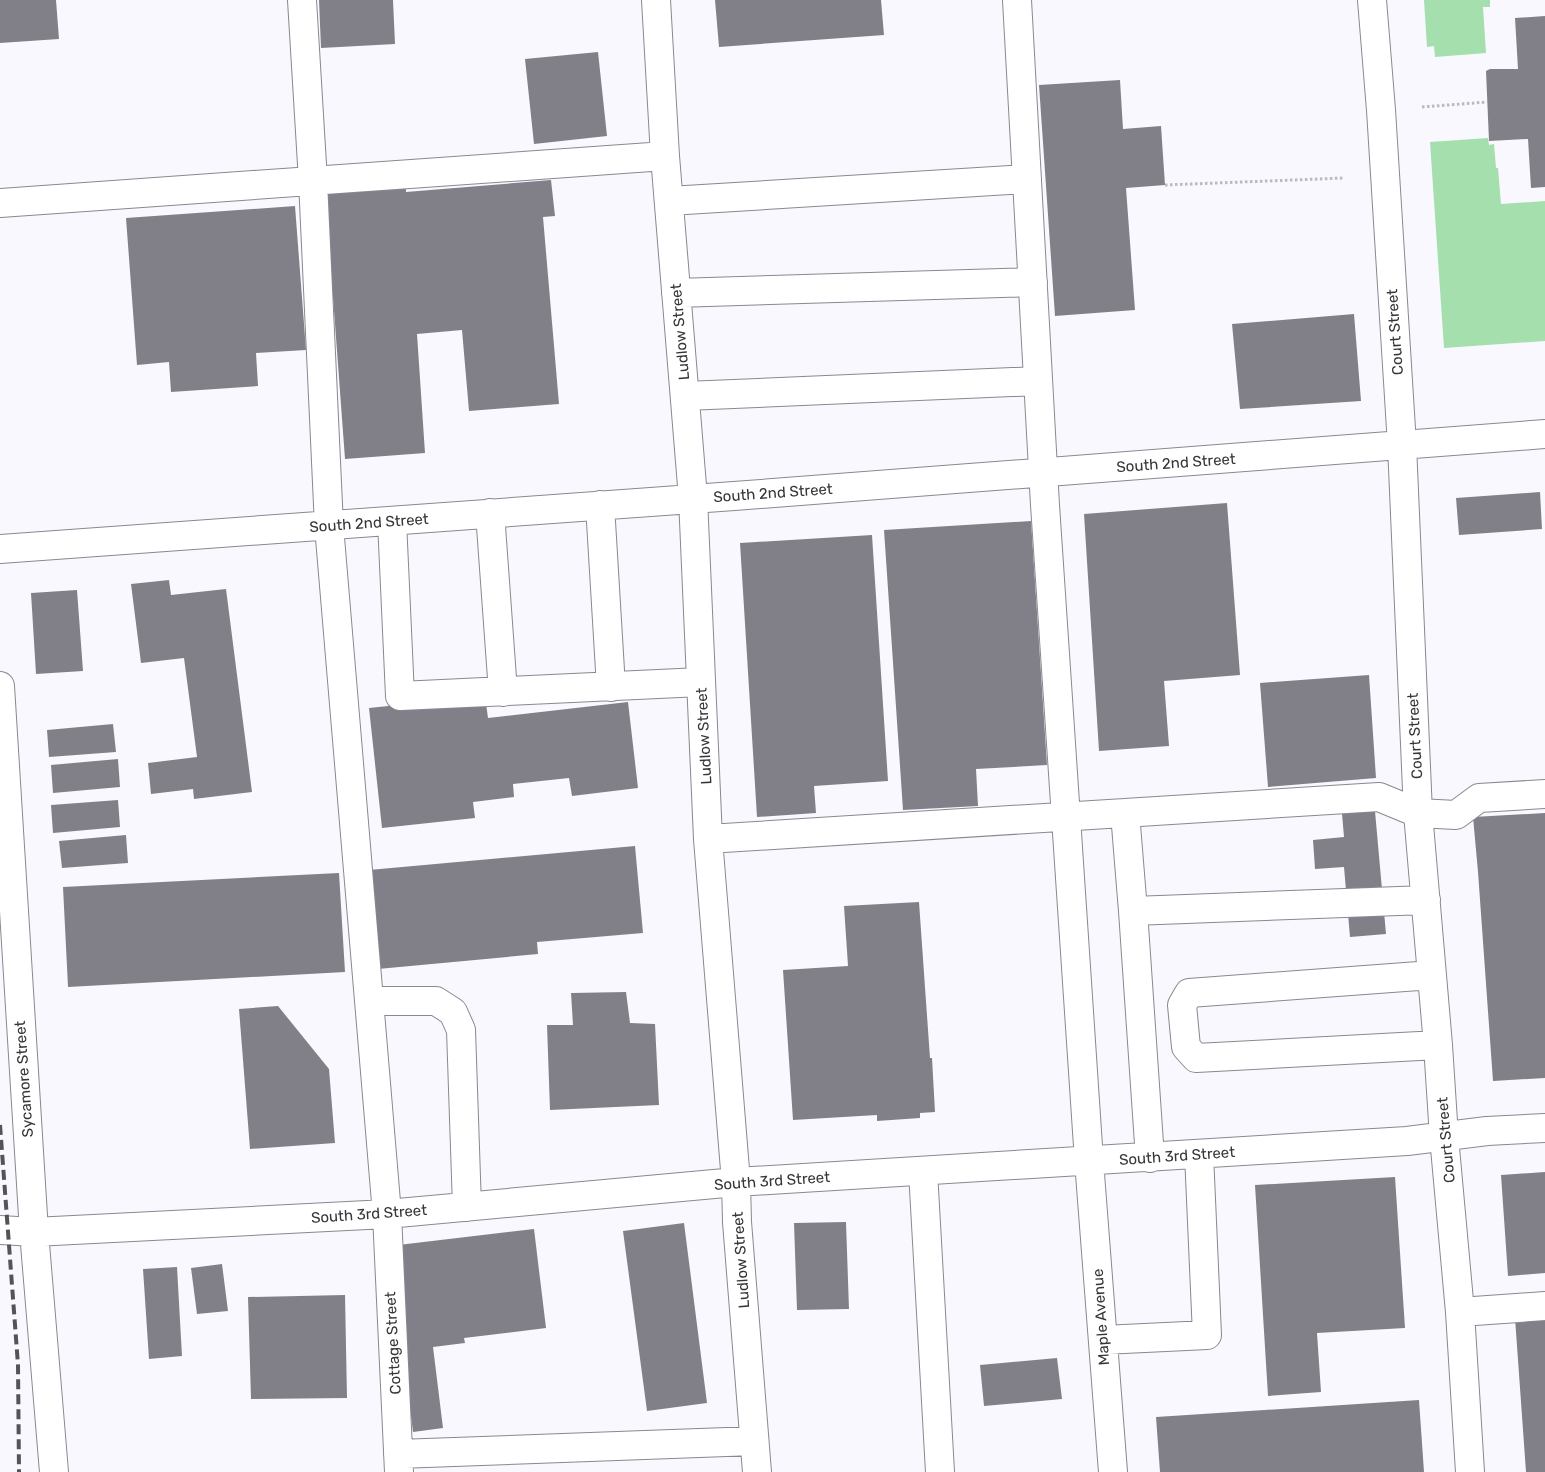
<svg xmlns="http://www.w3.org/2000/svg" width="1545" height="1472" font-family="Rubik,sans-serif">
<rect width="100%" height="100%" fill="#f9f8fe"/>
<!-- green -->
<path fill="#a5dfae" d="M1424,0H1490V7H1483L1486,53L1435,57L1434,46L1427,47Z
M1488,138L1489,145L1494,144L1496,168H1498L1501,204L1545,201V341L1444,348L1430,142Z"/>
<!-- building -->
<path fill="#818088" d="M0,0H56L59,39L0,43Z
M319,0H393L395,44L321,48Z
M715,0H881L884,35L719,47Z
M1545,16V187L1531,188L1528,139L1489,141L1486,71L1490,69H1518L1515,18Z
M598,52L607,136L534,144L525,59Z
M1120,80L1123,129L1161,126L1165,185L1126,188L1135,310L1055,316L1039,85Z
M551,180L555,216L543,217L559,404L469,411L462,330L417,334L425,453L345,459L325,189L406,183V192Z
M295,206L306,350L256,353L258,386L171,392L169,362L137,365L126,218Z
M1354,314L1361,401L1240,409L1232,324Z
M1540,492L1542,529L1459,535L1456,498Z
M1227,503L1240,675L1164,681L1169,746L1099,751L1084,514Z
M1031,521L1047,765L976,769L978,806L903,810L884,530Z
M872,535L888,781L814,786L816,813L757,817L740,543Z
M169,580L171,595L226,589L252,792L194,799L193,789L151,794L148,763L197,757L184,658L141,663L131,584Z
M77,590L83,671L36,674L31,593Z
M1369,675L1376,778L1268,787L1260,683Z
M485,696L488,718L628,702L638,788L572,796L569,778L513,784L514,797L473,802L475,818L382,828L369,708Z
M113,724L116,752L49,757L47,730Z
M118,759L120,787L53,793L51,765Z
M118,800L120,827L53,833L51,805Z
M1374,800L1386,934L1350,937L1344,867L1315,869L1313,840L1344,837L1341,802Z
M1545,813V1078L1493,1081L1478,872L1473,817Z
M126,835L128,863L62,868L59,841Z
M635,846L643,933L537,942L538,954L378,969L369,870Z
M339,873L345,972L68,987L63,887Z
M919,902L930,1058H932L935,1112L920,1113V1118L877,1121V1115L793,1120L783,970L848,966L844,906Z
M626,992L630,1023L655,1024L659,1105L550,1110L547,1025H573L571,993Z
M278,1006L329,1069L335,1143L250,1149L239,1009Z
M1545,1172V1273L1508,1276L1501,1175Z
M1395,1177L1405,1328L1317,1333L1321,1392L1268,1396L1255,1185Z
M846,1222L849,1309L797,1310L794,1223Z
M684,1223L707,1403L647,1411L623,1231Z
M534,1229L546,1328L464,1338L465,1343L433,1347L443,1428L413,1432L390,1246Z
M222,1264L228,1311L197,1314L191,1268Z
M177,1267L182,1356L149,1359L143,1269Z
M345,1295L347,1398L251,1399L248,1297Z
M1545,1316V1472H1526L1515,1318Z
M1057,1358L1062,1399L984,1406L980,1365Z
M1419,1400L1424,1472H1160L1156,1417Z"/>
<g fill="none" stroke-linecap="round" stroke-linejoin="round">
<defs>
<path id="minor" d="M302,0L313,181L329,526L387,1214L399,1472
M656,0L665,156L693,498L708,839L736,1182L737,1222L757,1472
M1017,0L1045,505L1089,1161L1113,1472
M1372,0L1381,110L1402,445L1418,813L1438,1045L1444,1137L1460,1312L1470,1472
M669,201L1027,179
M0,203L665,156
M676,293L1033,282
M685,396L1038,381
M600,505L611,687
M490,513L503,692
M392,521L400,696L701,682
M0,549L734,496L1545,434
M0,686L34,1232L54,1472
M1125,813L1133,911
M708,839L1379,797L1418,813L1456,815L1479,798L1545,794
M1432,975L1189,993L1182,1005L1186,1047L1196,1058L1438,1045
M369,1001H436L453,1012L461,1030L467,1207
M1150,1158L1133,911L1426,900
M923,1171L940,1472
M0,1230L34,1232L387,1214L736,1182L1407,1141L1487,1131L1545,1128
M1460,1312L1545,1306
M1103,1340L1207,1335L1199,1154
M398,1454L754,1441"/>
</defs>
<!-- minor casing -->
<use href="#minor" stroke="#898890" stroke-width="30"/>
<!-- path -->
<path stroke="#bab9be" stroke-width="3" stroke-dasharray="2.5 2.5" stroke-linecap="butt" d="M1422,107L1487,102
M1165,185L1344,178"/>
<!-- minor -->
<use href="#minor" stroke="#fff" stroke-width="28"/>
<!-- rail -->
<path stroke="#545458" stroke-width="4" stroke-dasharray="10 5" stroke-linecap="butt" d="M0,1125L18,1365L19,1472"/>
</g>
<g text-anchor="middle" dominant-baseline="central" stroke-width="4" stroke-linejoin="round" paint-order="stroke">
<!-- street labels -->
<g font-size="15" fill="#363639" stroke="#fff">
<text transform="translate(680 332) rotate(-95)">Ludlow Street</text>
<text transform="translate(1395 332) rotate(-94)">Court Street</text>
<text transform="translate(1176 463) rotate(-4)">South 2nd Street</text>
<text transform="translate(773 493) rotate(-4)">South 2nd Street</text>
<text transform="translate(369 523) rotate(-4)">South 2nd Street</text>
<text transform="translate(704 736) rotate(-93)">Ludlow Street</text>
<text transform="translate(1415 736) rotate(-93)">Court Street</text>
<text transform="translate(24 1079) rotate(-94)">Sycamore Street</text>
<text transform="translate(1446 1140) rotate(-95)">Court Street</text>
<text transform="translate(1177 1156) rotate(-4)">South 3rd Street</text>
<text transform="translate(772 1181) rotate(-4)">South 3rd Street</text>
<text transform="translate(369 1214) rotate(-4)">South 3rd Street</text>
<text transform="translate(741 1260) rotate(-94)">Ludlow Street</text>
<text transform="translate(1101 1317) rotate(-94)">Maple Avenue</text>
<text transform="translate(393 1343) rotate(-93)">Cottage Street</text>
</g>
</g>
</svg>
